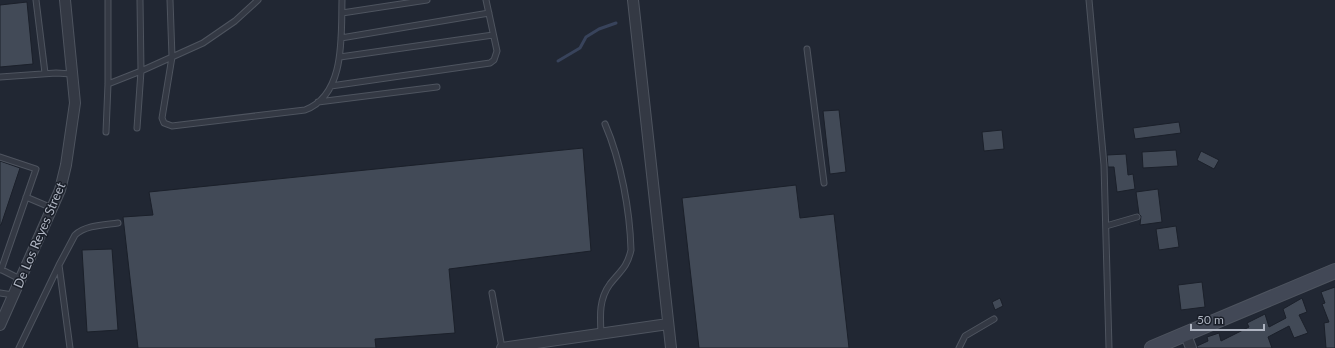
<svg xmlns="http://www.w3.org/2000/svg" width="1335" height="348" font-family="Lato,sans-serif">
<rect width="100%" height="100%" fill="#212733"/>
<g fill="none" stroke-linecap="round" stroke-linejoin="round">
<!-- stream -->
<path stroke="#38435b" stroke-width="3" d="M558,61L580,48L586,37L599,29L616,23"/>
</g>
<!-- building -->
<path fill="#424a57" stroke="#1b202a" d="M27,2L33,64L0,67V5Z
M839,110L846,172L830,174L823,111Z
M1179,122L1181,133L1135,139L1133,128Z
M1002,130L1004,149L984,151L982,132Z
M583,148L591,251L449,269L455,333L375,339L376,348H138L123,217L153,215L149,192Z
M1176,150L1178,166L1143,168L1142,152Z
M1201,151L1219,160L1214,169L1197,160Z
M1126,154L1128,175L1133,174L1135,189L1117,192L1114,167H1108L1107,155Z
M0,161L20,168L1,225H0Z
M796,185L800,218L834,214L849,348H699L682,198Z
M1158,189L1162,222L1140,225L1141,216L1139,214L1136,192Z
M1176,226L1179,247L1159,250L1156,229Z
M112,249L118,330L87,332L82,250Z
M1202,282L1205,307L1181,310L1178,285Z
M1335,287V348H1326L1324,323L1329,322L1322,304L1325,303L1321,292Z
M1000,298L1003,306L995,310L992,302Z
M1302,298L1307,312L1299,315L1308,333L1294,338L1289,326L1268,337L1272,348H1197V346L1208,341L1207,337L1219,333L1221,341L1249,327L1247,323L1265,314L1269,327L1286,318L1283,309Z"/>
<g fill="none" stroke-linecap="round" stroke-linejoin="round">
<defs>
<path id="service" d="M36,0L45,73
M170,0L172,57L162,118L164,123L172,126L305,110C346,95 341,35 342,0
M1089,0L1104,165L1109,348
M342,13L427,0
M341,38L489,13
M807,49L824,183
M340,57L493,35
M0,77L56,73L72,74
M108,84L141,71L203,43L235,21L258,0
M331,86L490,63L494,60L497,51L486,0
M318,102L437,87
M137,128L141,71L140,0
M106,132L108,84V0
M0,157L36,169L1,270
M26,197L52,208
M1106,226L1137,217
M59,265L75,235C86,225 104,225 118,223
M0,269L20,279
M0,293L13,295
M492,293L502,348
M601,333C600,315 599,299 610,284C620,271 627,268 631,250C630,211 621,161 605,124
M19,348L59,265L70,348
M959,348L965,336L994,319"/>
<path id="minor" d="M633,0L671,348
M0,325L60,190L66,165L75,103L65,0
M1186,335L1191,348
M502,348L668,324"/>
<path id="secondary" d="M1152,348L1335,271"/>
</defs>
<!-- service casing -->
<use href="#service" stroke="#4e545f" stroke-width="7"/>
<!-- minor casing -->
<use href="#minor" stroke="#4e545f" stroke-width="12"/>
<!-- secondary casing -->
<use href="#secondary" stroke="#4e545f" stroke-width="16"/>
<!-- service -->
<use href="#service" stroke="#343944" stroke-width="5"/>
<!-- minor -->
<use href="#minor" stroke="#343944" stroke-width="10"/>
<!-- secondary -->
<use href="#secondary" stroke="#424856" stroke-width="14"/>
</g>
<g text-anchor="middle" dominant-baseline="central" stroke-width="3" stroke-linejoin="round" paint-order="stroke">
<!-- street labels -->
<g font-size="13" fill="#aeb4c1" stroke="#191e28">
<text transform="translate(39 235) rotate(-67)">De Los Reyes Street</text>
</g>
</g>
<!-- scale -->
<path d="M1191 324v6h73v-6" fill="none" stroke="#aeb4c1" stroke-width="2"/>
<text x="1197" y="324" font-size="12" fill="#aeb4c1" stroke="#191e28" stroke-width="3" paint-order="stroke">50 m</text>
</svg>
